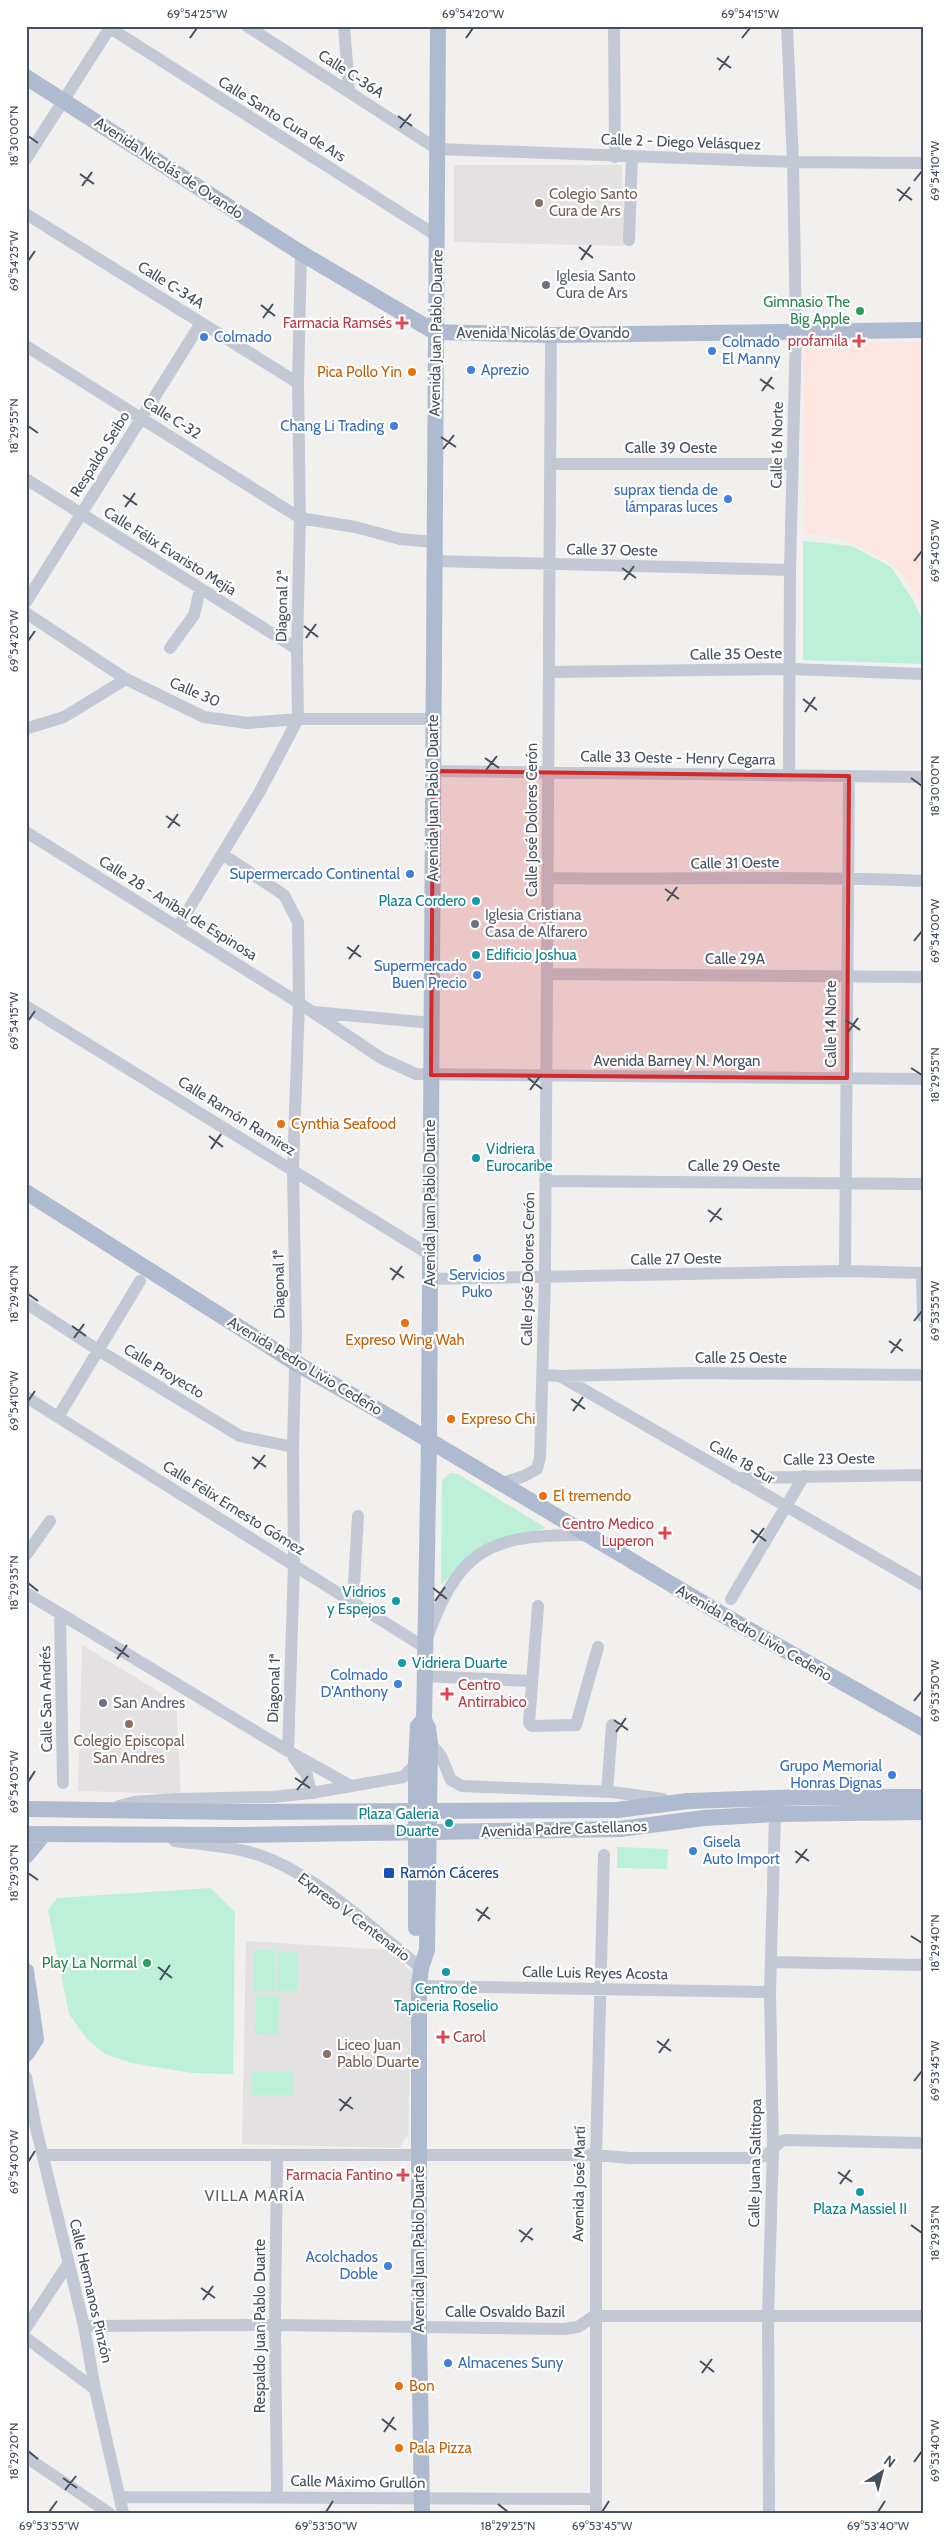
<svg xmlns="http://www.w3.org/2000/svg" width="949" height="2539" font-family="Cabin,sans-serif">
<rect width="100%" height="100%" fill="#f2efef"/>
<!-- education -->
<path fill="#e3e1e1" d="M454,165H622L625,246L454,242Z
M82,1645L176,1702L181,1794L78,1791Z
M246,1941L389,1950L412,1972L408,2135L399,2148L242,2144Z"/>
<!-- medical -->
<path fill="#fce6df" d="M923,342V609L916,593L900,571L884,559L841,538L805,533L804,343Z"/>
<!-- green -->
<path fill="#bcf0d8" d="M803,541L852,546L891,567L913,600L923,622V664L803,660Z
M450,1473L458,1474L546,1528L481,1546L441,1585L442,1481Z
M617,1847L668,1849L667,1869L617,1868Z
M211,1888L235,1912L233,2074L192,2073L132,2063L105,2054L87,2039L69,2014L48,1910L57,1898Z
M254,1950H275V1992L253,1991Z
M278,1951L297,1952V1991H277Z
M256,1996H279L278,2035L255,2034Z
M252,2072H293V2095H252Z"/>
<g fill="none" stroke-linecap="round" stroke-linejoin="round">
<!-- minor -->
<path stroke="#c2c9d5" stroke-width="12" d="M247,26L437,149L793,162L923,163
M344,26L349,91
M614,26L615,157
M787,26L793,162L796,331L790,570L789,776
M110,28L437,236
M26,159L111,26
M26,214L298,383
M629,240L632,157
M26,346L300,518L355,527L400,539L434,542
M550,464H792
M26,479L297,649
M434,561L790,570
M26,602L201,323
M26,613L126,679L204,717L247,723L298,719H433
M170,648L194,615L200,589
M549,672L791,669L923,674
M28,728L64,717L126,679
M433,771L923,777
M26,832L299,1003L381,1058L416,1074L923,1079
M222,854L284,895L298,922L299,1003L293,1169L296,1333L293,1447L294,1565L288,1751
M547,878C673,880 798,875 923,881
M178,927L259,793L298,719L297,649L300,518L298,383L301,253
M547,974L923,977
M26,1006L430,1255
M314,1012L431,1023
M545,1181L923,1184
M845,1271L849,776
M922,1274L923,1317
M430,1279L845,1271L923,1273
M26,1303L98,1350L240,1436L293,1447
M543,1375L560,1376L923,1585
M560,1376L690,1373L923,1375
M26,1397L424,1647C457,1550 485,1534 587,1535
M58,1417L140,1281
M735,1478L923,1475
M500,1484L524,1476L537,1469L540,1458L545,1276L551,335
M26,1555L50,1521
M26,1593L288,1751L351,1786
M731,1599L804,1476
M353,1602L358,1516
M538,1606L529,1723L532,1726L576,1725L598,1647
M60,1615L63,1783
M424,1676L531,1681
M430,1743L441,1756L451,1780L462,1786L612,1792L663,1799
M294,1758L307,1775L311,1793
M607,1792L612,1725
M119,1806L134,1802L176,1799L271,1797L311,1793L403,1777L416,1764
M175,1841C206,1845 243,1847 272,1860C327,1884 374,1930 421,1968
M772,1962L923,1965
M419,1986L770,1992
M26,2077L36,2128L84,2326L95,2389L123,2513
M43,2155H596L629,2158H758C775,2154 773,2142 786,2140L923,2143
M277,2155L275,2325L277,2497
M84,2326L275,2325L564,2329L578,2327L594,2316H923
M26,2328L68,2264
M26,2338L95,2389
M26,2457L109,2513
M120,2497L596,2499
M596,2513V2155L604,1855
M769,2513L768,2315L773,2149L770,1992L775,1814"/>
<!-- major -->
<path stroke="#aebacf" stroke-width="16" d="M26,77L301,253L435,332L551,335L923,330
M26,1192L294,1362L378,1410L723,1615L923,1728
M26,1809L237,1812
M617,1810L688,1801L804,1797H923
M620,1829L704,1818L775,1814L923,1812
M26,1834L235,1835
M26,1856L44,1834
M416,1928V1764L418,1726L424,1720
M26,1971L36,2039L26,2054
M422,2513L419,2328V1986L421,1968L427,1950L430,1743L428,1728L424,1720L429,1441L438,26"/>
<!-- major-bridge -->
<path stroke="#aebacf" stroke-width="16" d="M237,1812L617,1810
M235,1835L620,1829"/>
</g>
<!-- marked area -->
<path fill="#d62828" fill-opacity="0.2" stroke="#d62828" stroke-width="4" stroke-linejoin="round" d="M433,771L849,776L847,1078L431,1075Z"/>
<!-- ticks -->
<path fill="none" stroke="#464f5d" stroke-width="2" d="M190,38L197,28M466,38L473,28M742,38L750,28M717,58L731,68M719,70L729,56M398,116L412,126M400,128L411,114M28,136L38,143M80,174L94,184M914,181L922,171M82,186L92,172M897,189L912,200M899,201L910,187M579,247L593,258M581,260L591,245M28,261L35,251M261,305L275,316M263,318L273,304M760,379L774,389M762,391L772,377M28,426L38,433M441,437L456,447M443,449L454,435M123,495L137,505M125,507L135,493M914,561L922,551M622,568L636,578M624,580L634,566M304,626L318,637M306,638L316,624M28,641L35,631M803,699L817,710M805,712L815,697M485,758L499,768M486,770L497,756M911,778L922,786M166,816L180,826M168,828L178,814M665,889L679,899M667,901L677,887M914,941L922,931M347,947L361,957M349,959L359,945M846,1020L860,1030M28,1021L35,1011M848,1032L858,1018M911,1068L922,1075M528,1078L542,1089M530,1090L540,1076M209,1136L223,1147M211,1149L221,1134M708,1210L722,1220M710,1222L721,1208M390,1268L404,1278M392,1280L402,1266M28,1294L38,1301M914,1321L922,1311M72,1326L86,1336M74,1338L84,1324M889,1341L903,1351M891,1353L901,1339M571,1399L585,1409M28,1401L35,1391M573,1411L583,1397M252,1457L266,1467M254,1469L265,1455M751,1530L766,1541M753,1543L764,1528M28,1583L38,1591M433,1588L447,1599M435,1601L445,1587M115,1647L129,1657M117,1659L127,1645M914,1701L922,1691M614,1720L628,1730M616,1732L626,1718M295,1778L310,1788M28,1782L35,1771M297,1790L308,1776M795,1851L809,1861M796,1863L807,1849M28,1873L38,1880M476,1909L490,1919M478,1921L488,1907M911,1936L922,1943M158,1967L172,1978M160,1980L170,1965M657,2041L671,2051M659,2053L669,2039M914,2081L922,2071M339,2099L353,2109M340,2111L351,2097M28,2162L35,2151M838,2172L852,2182M840,2184L850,2170M911,2225L922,2233M519,2230L533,2240M521,2242L532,2228M201,2288L215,2298M203,2300L213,2286M700,2361L714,2372M702,2373L712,2359M382,2419L396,2430M384,2432L394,2417M28,2451L38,2459M914,2462L922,2451M63,2478L77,2488M65,2490L76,2476M498,2504L508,2512M49,2512L57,2501M326,2512L333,2501M602,2512L609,2501M878,2512L885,2501"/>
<!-- markers -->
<g fill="#8d6e63" stroke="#fff" stroke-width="2">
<circle cx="539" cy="203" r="5"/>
<circle cx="129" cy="1724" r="5"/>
<circle cx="327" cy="2054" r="5"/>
</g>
<g fill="#6b7280" stroke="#fff" stroke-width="2">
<circle cx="546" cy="285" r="5"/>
<circle cx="475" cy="924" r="5"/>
<circle cx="103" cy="1703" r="5"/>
</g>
<g fill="#2e9e5b" stroke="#fff" stroke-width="2">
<circle cx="860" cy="311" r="5"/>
<circle cx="147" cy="1963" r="5"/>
</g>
<g fill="#e0444e" stroke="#fff" stroke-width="2">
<path d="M399.5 315.5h5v5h5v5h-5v5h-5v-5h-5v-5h5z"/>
<path d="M856.5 333.5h5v5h5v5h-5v5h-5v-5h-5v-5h5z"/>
<path d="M662.5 1525.5h5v5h5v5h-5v5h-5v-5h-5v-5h5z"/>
<path d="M444.5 1686.5h5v5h5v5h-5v5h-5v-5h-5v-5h5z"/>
<path d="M440.5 2029.5h5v5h5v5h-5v5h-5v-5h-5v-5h5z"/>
<path d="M400.5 2167.5h5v5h5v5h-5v5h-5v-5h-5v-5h5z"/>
</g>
<g fill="#3f7fe0" stroke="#fff" stroke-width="2">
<circle cx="204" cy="337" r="5"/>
<circle cx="712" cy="351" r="5"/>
<circle cx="471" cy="370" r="5"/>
<circle cx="394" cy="426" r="5"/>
<circle cx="728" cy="499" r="5"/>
<circle cx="410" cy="874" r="5"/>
<circle cx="477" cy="975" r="5"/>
<circle cx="477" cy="1258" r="5"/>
<circle cx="398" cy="1684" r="5"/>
<circle cx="892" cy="1775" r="5"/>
<circle cx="693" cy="1851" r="5"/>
<circle cx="388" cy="2266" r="5"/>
<circle cx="448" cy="2363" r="5"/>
</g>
<g fill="#e8710a" stroke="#fff" stroke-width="2">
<circle cx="412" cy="372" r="5"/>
<circle cx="281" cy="1124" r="5"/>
<circle cx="405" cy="1323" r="5"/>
<circle cx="451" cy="1419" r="5"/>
<circle cx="543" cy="1496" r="5"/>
<circle cx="399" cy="2386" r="5"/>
<circle cx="399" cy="2448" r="5"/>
</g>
<g fill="#0f9aa8" stroke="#fff" stroke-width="2">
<circle cx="476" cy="901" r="5"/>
<circle cx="476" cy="955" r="5"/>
<circle cx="476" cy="1158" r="5"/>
<circle cx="396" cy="1601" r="5"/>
<circle cx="402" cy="1663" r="5"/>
<circle cx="449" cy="1823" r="5"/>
<circle cx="446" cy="1972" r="5"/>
<circle cx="860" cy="2192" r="5"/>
</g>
<rect fill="#1a4fb4" stroke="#fff" stroke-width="2" x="383" y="1867" width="12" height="12" rx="2.5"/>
<g text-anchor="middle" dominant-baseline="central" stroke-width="4.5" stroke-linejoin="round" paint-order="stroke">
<!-- street labels -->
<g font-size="15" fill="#464f5d" stroke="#fff">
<text transform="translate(351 74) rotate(33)">Calle C-36A</text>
<text transform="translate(282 119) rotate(32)">Calle Santo Cura de Ars</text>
<text transform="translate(681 142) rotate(2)">Calle 2 - Diego Velásquez</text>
<text transform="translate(169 168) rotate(33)">Avenida Nicolás de Ovando</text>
<text transform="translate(171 285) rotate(32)">Calle C-34A</text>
<text transform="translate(436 333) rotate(-89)">Avenida Juan Pablo Duarte</text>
<text x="543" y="333">Avenida Nicolás de Ovando</text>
<text transform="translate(172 418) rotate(32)">Calle C-32</text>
<text transform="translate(777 445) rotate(-89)">Calle 16 Norte</text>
<text x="671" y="448">Calle 39 Oeste</text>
<text transform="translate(100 454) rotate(-58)">Respaldo Seibo</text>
<text transform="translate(612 550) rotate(1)">Calle 37 Oeste</text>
<text transform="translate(170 551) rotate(32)">Calle Félix Evaristo Mejía</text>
<text transform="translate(282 606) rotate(-89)">Diagonal 2ª</text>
<text transform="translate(736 654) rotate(-1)">Calle 35 Oeste</text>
<text transform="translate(195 692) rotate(23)">Calle 30</text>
<text transform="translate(678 758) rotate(1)">Calle 33 Oeste - Henry Cegarra</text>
<text transform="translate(433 798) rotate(-90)">Avenida Juan Pablo Duarte</text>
<text transform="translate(532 820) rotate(-90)">Calle José Dolores Cerón</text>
<text transform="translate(735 863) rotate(-1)">Calle 31 Oeste</text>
<text transform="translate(178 908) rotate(32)">Calle 28 - Aníbal de Espinosa</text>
<text x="735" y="959">Calle 29A</text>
<text transform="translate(831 1024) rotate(-90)">Calle 14 Norte</text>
<text x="677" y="1061">Avenida Barney N. Morgan</text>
<text transform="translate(237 1116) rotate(32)">Calle Ramón Ramírez</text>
<text x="734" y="1166">Calle 29 Oeste</text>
<text transform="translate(430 1203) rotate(-90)">Avenida Juan Pablo Duarte</text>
<text transform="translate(676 1259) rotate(-1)">Calle 27 Oeste</text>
<text transform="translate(528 1269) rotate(-89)">Calle José Dolores Cerón</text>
<text transform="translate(279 1284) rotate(-91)">Diagonal 1ª</text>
<text x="741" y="1358">Calle 25 Oeste</text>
<text transform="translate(305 1366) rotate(31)">Avenida Pedro Livio Cedeño</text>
<text transform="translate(164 1371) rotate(31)">Calle Proyecto</text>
<text transform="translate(829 1459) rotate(-1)">Calle 23 Oeste</text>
<text transform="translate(742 1462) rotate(30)">Calle 18 Sur</text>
<text transform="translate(234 1508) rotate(32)">Calle Félix Ernesto Gómez</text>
<text transform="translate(754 1633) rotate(30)">Avenida Pedro Livio Cedeño</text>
<text transform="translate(274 1688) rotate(-88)">Diagonal 1ª</text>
<text transform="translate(46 1699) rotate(-91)">Calle San Andrés</text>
<text transform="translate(564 1829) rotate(-2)">Avenida Padre Castellanos</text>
<text transform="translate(354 1917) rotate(37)">Expreso V Centenario</text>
<text transform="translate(595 1973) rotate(1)">Calle Luis Reyes Acosta</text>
<text transform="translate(755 2163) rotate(-89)">Calle Juana Saltitopa</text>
<text transform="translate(579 2184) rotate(-89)">Avenida José Martí</text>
<text transform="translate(419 2249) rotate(-90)">Avenida Juan Pablo Duarte</text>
<text transform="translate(91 2291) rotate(77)">Calle Hermanos Pinzón</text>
<text x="505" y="2312">Calle Osvaldo Bazil</text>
<text transform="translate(260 2326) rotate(-90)">Respaldo Juan Pablo Duarte</text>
<text transform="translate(358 2482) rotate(1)">Calle Máximo Grullón</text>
</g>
<!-- education labels -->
<g font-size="15" fill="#785e54" stroke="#fff" text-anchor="start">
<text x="549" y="194">Colegio Santo<tspan x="549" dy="17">Cura de Ars</tspan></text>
<text x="129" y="1741" text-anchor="middle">Colegio Episcopal<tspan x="129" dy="17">San Andres</tspan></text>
<text x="337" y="2045">Liceo Juan<tspan x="337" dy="17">Pablo Duarte</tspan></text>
</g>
<!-- worship labels -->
<g font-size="15" fill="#5b616d" stroke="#fff" text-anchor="start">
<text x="556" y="276">Iglesia Santo<tspan x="556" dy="17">Cura de Ars</tspan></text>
<text x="485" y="915">Iglesia Cristiana<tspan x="485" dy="17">Casa de Alfarero</tspan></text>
<text x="113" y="1703">San Andres</text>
</g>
<!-- leisure labels -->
<g font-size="15" fill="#27864d" stroke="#fff" text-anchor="end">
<text x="850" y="302">Gimnasio The<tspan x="850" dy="17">Big Apple</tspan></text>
<text x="137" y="1963">Play La Normal</text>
</g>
<!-- health labels -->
<g font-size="15" fill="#be3a42" stroke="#fff" text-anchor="end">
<text x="392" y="323">Farmacia Ramsés</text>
<text x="848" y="341">profamila</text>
<text x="654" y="1524">Centro Medico<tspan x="654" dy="17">Luperon</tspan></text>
<text x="458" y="1685" text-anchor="start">Centro<tspan x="458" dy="17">Antirrabico</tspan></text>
<text x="453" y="2037" text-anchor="start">Carol</text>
<text x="393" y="2175">Farmacia Fantino</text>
</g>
<!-- shop labels -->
<g font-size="15" fill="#366cbe" stroke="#fff" text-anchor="end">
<text x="214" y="337" text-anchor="start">Colmado</text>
<text x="722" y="342" text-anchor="start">Colmado<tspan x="722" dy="17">El Manny</tspan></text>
<text x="481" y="370" text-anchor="start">Aprezio</text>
<text x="384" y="426">Chang Li Trading</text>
<text x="718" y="490">suprax tienda de<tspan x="718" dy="17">lámparas luces</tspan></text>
<text x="400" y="874">Supermercado Continental</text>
<text x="467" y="966">Supermercado<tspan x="467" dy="17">Buen Precio</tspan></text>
<text x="477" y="1275" text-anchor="middle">Servicios<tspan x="477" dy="17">Puko</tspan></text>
<text x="388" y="1675">Colmado<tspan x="388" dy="17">D'Anthony</tspan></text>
<text x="882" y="1766">Grupo Memorial<tspan x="882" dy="17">Honras Dignas</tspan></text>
<text x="703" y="1842" text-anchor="start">Gisela<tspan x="703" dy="17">Auto Import</tspan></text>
<text x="378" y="2257">Acolchados<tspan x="378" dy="17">Doble</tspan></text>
<text x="458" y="2363" text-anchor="start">Almacenes Suny</text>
</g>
<!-- food labels -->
<g font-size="15" fill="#c56008" stroke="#fff" text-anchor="start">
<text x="402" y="372" text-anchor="end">Pica Pollo Yin</text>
<text x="291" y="1124">Cynthia Seafood</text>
<text x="405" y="1340" text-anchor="middle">Expreso Wing Wah</text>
<text x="461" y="1419">Expreso Chi</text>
<text x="553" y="1496">El tremendo</text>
<text x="409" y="2386">Bon</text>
<text x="409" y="2448">Pala Pizza</text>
</g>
<!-- culture labels -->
<g font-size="15" fill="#0d838f" stroke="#fff" text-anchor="end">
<text x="466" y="901">Plaza Cordero</text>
<text x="486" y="955" text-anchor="start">Edificio Joshua</text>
<text x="486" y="1149" text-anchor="start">Vidriera<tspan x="486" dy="17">Eurocaribe</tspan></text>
<text x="386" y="1592">Vidrios<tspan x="386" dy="17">y Espejos</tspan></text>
<text x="412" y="1663" text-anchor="start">Vidriera Duarte</text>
<text x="439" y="1814">Plaza Galeria<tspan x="439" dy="17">Duarte</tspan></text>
<text x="446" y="1989" text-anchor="middle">Centro de<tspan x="446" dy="17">Tapiceria Roselio</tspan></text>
<text x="860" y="2209" text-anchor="middle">Plaza Massiel II</text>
</g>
<!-- transit labels -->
<g font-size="15" fill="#164399" stroke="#fff" text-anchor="start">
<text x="400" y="1873">Ramón Cáceres</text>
</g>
<!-- neighbourhood labels -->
<g font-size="16" letter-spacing="1" fill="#5b5e64" stroke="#fff">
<text x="255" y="2195">VILLA MARÍA</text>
</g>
</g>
<!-- border -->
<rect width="949" height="2539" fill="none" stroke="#ffffff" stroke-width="55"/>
<!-- north arrow -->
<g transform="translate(882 2472) rotate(36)" stroke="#ffffff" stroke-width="4" paint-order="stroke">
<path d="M0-4L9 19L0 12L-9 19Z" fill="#464f5d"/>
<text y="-8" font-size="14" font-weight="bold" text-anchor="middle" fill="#464f5d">N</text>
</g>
<rect x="28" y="28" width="894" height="2484" fill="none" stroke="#464f5d" stroke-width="2"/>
<g font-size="12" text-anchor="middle" fill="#464f5d">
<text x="197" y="18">69°54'25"W</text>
<text x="473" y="18">69°54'20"W</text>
<text x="750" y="18">69°54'15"W</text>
<text transform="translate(14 136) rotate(-90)" y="4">18°30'00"N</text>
<text transform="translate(935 171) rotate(-90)" y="4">69°54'10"W</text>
<text transform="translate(14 261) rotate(-90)" y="4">69°54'25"W</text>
<text transform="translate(14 426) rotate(-90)" y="4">18°29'55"N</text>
<text transform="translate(935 551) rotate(-90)" y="4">69°54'05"W</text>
<text transform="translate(14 641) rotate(-90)" y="4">69°54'20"W</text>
<text transform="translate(935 786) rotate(-90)" y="4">18°30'00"N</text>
<text transform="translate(935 931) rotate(-90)" y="4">69°54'00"W</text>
<text transform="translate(14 1021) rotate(-90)" y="4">69°54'15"W</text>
<text transform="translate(935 1075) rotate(-90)" y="4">18°29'55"N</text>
<text transform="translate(14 1294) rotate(-90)" y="4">18°29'40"N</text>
<text transform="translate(935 1311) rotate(-90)" y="4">69°53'55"W</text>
<text transform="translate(14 1401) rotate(-90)" y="4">69°54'10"W</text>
<text transform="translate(14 1583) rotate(-90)" y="4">18°29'35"N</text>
<text transform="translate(935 1691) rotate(-90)" y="4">69°53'50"W</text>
<text transform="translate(14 1782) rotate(-90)" y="4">69°54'05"W</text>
<text transform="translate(14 1873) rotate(-90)" y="4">18°29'30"N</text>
<text transform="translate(935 1943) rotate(-90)" y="4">18°29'40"N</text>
<text transform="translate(935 2071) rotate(-90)" y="4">69°53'45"W</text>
<text transform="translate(14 2162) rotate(-90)" y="4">69°54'00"W</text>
<text transform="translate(935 2233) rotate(-90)" y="4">18°29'35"N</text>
<text transform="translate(935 2451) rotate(-90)" y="4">69°53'40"W</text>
<text transform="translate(14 2451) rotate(-90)" y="4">18°29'20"N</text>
<text x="49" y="2530">69°53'55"W</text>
<text x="326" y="2530">69°53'50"W</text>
<text x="508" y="2530">18°29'25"N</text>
<text x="602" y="2530">69°53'45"W</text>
<text x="878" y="2530">69°53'40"W</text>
</g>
</svg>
